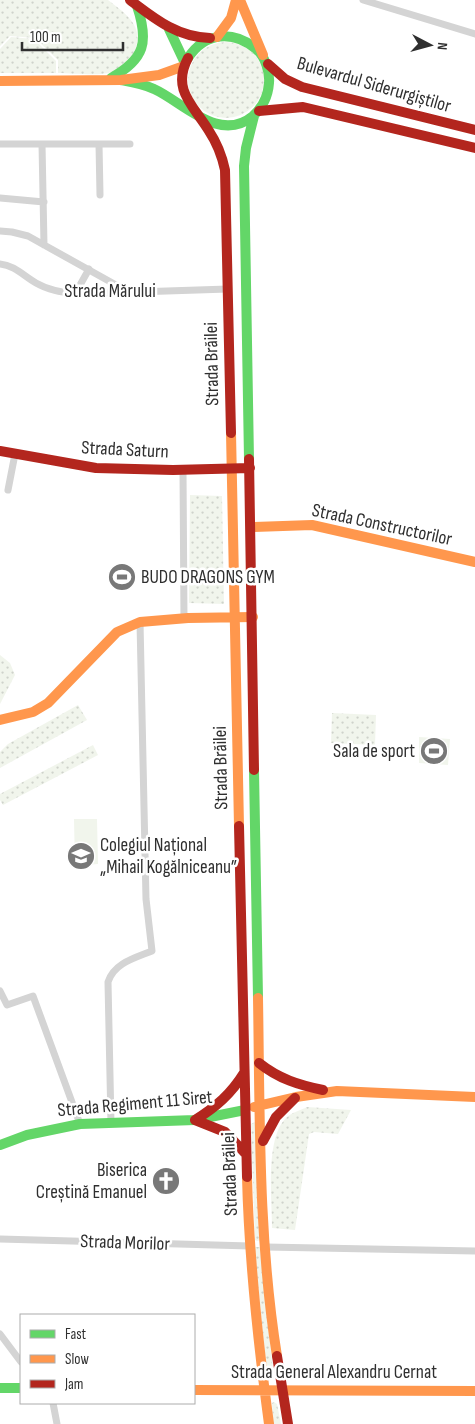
<svg xmlns="http://www.w3.org/2000/svg" width="475" height="1424" font-family="'Sofia Sans Condensed',sans-serif">
<defs>
<pattern id="grass-dots" width="8" height="8" patternUnits="userSpaceOnUse" patternTransform="scale(1.25)"><rect width="8" height="8" fill="#f1f5ec"/><path d="M2 2h.1M6 6h.1" fill="none" stroke="#cfd2cb" stroke-width="1.8" stroke-linecap="round"/></pattern>
</defs>
<rect width="100%" height="100%" fill="#fff"/>
<!-- grass -->
<path fill="url(#grass-dots)" d="M0,0H108C129,16 147,29 132,56C128,62 122,69 115,71C101,77 74,73 58,73V60L35,38L10,36L0,46Z
M11,37L34,39L56,61V73H0V49Z
M188 80a38 38 0 1 1 76 0a38 38 0 1 1-76 0Z
M190,495L222,496L224,604L189,603Z
M0,655L10,663L15,675L0,704Z
M78,705L87,720L0,768V752L8,744Z
M332,713L376,715L375,745L331,743Z
M93,745L98,755L3,805L0,800V794Z
M307,1107L351,1110L338,1134L314,1132L309,1134L295,1230L272,1228C272,1200 265,1138 286,1118C291,1113 301,1110 307,1107Z
M255,1122L261,1240L257,1241L255,1240L251,1124Z
M254,1247H260L273,1370L267,1372Z
M274,1402L277,1404L281,1424H273L272,1403Z"/>
<!-- garden -->
<path fill="#f1f5ec" d="M419,737L450,739L448,765L419,763Z
M74,819H97L98,864L75,866Z"/>
<g fill="none" stroke-linecap="round" stroke-linejoin="round">
<!-- street -->
<path stroke="#d4d4d4" stroke-width="7" d="M363,0L475,34
M0,144H130
M42,144L44,245
M99,144L100,195
M0,198L44,202
M0,231L12,232L28,236L125,290
M0,264C14,265 24,276 36,283C48,290 61,292 75,294L228,289
M75,294L89,269
M183,470L184,619
M8,490L15,454
M0,991L7,1005L33,996L80,1124
M111,1123L108,982C114,963 135,958 152,951L146,899L140,622
M0,1239L250,1246
M266,1247L475,1251
M0,1334L21,1362
M53,1403L57,1424"/>
<!-- fast -->
<path stroke="#63d668" stroke-width="10" d="M169,29L185,63
M111,78C145,59 149,42 137,6
M121,80C132,82 144,84 154,89C183,102 219,144 253,116C263,107 268,97 269,83C270,72 265,56 256,49C233,30 205,32 188,58
M249,459L244,166L246,148L254,116
M254,770L258,998
M0,1145L27,1135L80,1124L195,1120L245,1110
M0,1388H21"/>
<!-- slow -->
<path stroke="#ff974d" stroke-width="10" d="M240,0L263,55
M217,37L231,18L236,0
M0,81L121,80L159,75L184,66
M231,433L239,826
M252,527L312,525L475,562
M0,720L33,712L48,703L117,632L140,622L188,618L253,617
M258,998C260,1117 258,1238 277,1356
M254,1107L296,1097L337,1091L475,1097
M247,1177C249,1260 258,1342 269,1424
M194,1390L475,1391"/>
<!-- jam -->
<path stroke="#b3261e" stroke-width="10" d="M130,0C155,19 177,37 210,38
M188,58C171,90 194,106 209,131C217,143 222,156 225,170L231,433
M268,64L285,79L302,87L475,130
M259,111L303,107L475,148
M0,451L96,468L173,470L250,468
M249,459L254,770
M239,826L247,1177
M259,1063C279,1079 299,1085 323,1090
M195,1120C216,1107 231,1094 244,1073
M195,1120L225,1132L246,1154
M263,1141L276,1117L295,1098
M277,1356L288,1424"/>
</g>
<!-- icons -->
<defs>
<symbol id="stadium-disc" viewBox="-11 -11 22 22"><circle r="9.5" fill="#787878" stroke="#fff"/><path d="M0-5a6.5 5 0 1 0 0 10a6.5 5 0 1 0 0-10ZM-3.5-1.8h7v3.6h-7Z" fill="#fff"/></symbol>
<symbol id="university-disc" viewBox="-11 -11 22 22"><circle r="9.5" fill="#787878" stroke="#fff"/><path d="M0-5L7-2L0 1L-7-2ZM-4 1L0 2.5L4 1V4Q0 6-4 4Z" fill="#fff"/></symbol>
<symbol id="church-disc" viewBox="-11 -11 22 22"><circle r="9.5" fill="#787878" stroke="#fff"/><path d="M-1.2-6h2.4v3.5h3.3v2.4h-3.3V6h-2.4V-.1h-3.3v-2.4h3.3Z" fill="#fff"/></symbol>
</defs>
<g fill-rule="evenodd">
<use href="#stadium-disc" x="106" y="561" width="32" height="32"/>
<use href="#stadium-disc" x="418" y="735" width="32" height="32"/>
<use href="#university-disc" x="65" y="840" width="32" height="32"/>
<use href="#church-disc" x="150" y="1165" width="32" height="32"/>
</g>
<g text-anchor="middle" dominant-baseline="central" stroke-width="5" stroke-linejoin="round" paint-order="stroke">
<!-- street labels -->
<g font-size="19" fill="#2f2f2f" stroke="#fff">
<text transform="translate(374 85) rotate(16)">Bulevardul Siderurgiștilor</text>
<text x="110" y="291">Strada Mărului</text>
<text transform="translate(212 364) rotate(-91)">Strada Brăilei</text>
<text transform="translate(125 450) rotate(3)">Strada Saturn</text>
<text transform="translate(382 525) rotate(12)">Strada Constructorilor</text>
<text transform="translate(221 768) rotate(-91)">Strada Brăilei</text>
<text transform="translate(135 1104) rotate(-5)">Strada Regiment 11 Siret</text>
<text transform="translate(230 1174) rotate(-92)">Strada Brăilei</text>
<text transform="translate(125 1243) rotate(2)">Strada Morilor</text>
<text x="334" y="1372">Strada General Alexandru Cernat</text>
</g>
<!-- poi labels -->
<g font-size="19" fill="#2f2f2f" stroke="#fff" text-anchor="start">
<text x="141" y="577">BUDO DRAGONS GYM</text>
<text x="415" y="751" text-anchor="end">Sala de sport</text>
<text x="100" y="845">Colegiul Național<tspan x="100" dy="22">„Mihail Kogălniceanu”</tspan></text>
<text x="147" y="1170" text-anchor="end">Biserica<tspan x="147" dy="22">Creștină Emanuel</tspan></text>
</g>
</g>
<!-- legend -->
<rect x="20" y="1314" width="175" height="90" fill="#ffffff" stroke="#acacac"/>
<rect x="30" y="1330" width="25" height="8" fill="#63d668" stroke="#acacac"/>
<text x="65" y="1339" font-size="15" fill="#2f2f2f">Fast</text>
<rect x="30" y="1355" width="25" height="8" fill="#ff974d" stroke="#acacac"/>
<text x="65" y="1364" font-size="15" fill="#2f2f2f">Slow</text>
<rect x="30" y="1380" width="25" height="8" fill="#b3261e" stroke="#acacac"/>
<text x="65" y="1389" font-size="15" fill="#2f2f2f">Jam</text>
<!-- north arrow -->
<g transform="translate(430 45) rotate(96)" stroke="#ffffff" stroke-width="4" paint-order="stroke">
<path d="M0-4L9 19L0 12L-9 19Z" fill="#2f2f2f"/>
<text y="-8" font-size="14" font-weight="bold" text-anchor="middle" fill="#2f2f2f">N</text>
</g>
<!-- scale -->
<path d="M22 42v8h101v-8" fill="none" stroke="#2f2f2f" stroke-width="2.5"/>
<text x="30" y="42" font-size="15" fill="#2f2f2f" stroke="#ffffff" stroke-width="4" paint-order="stroke">100 m</text>
</svg>
